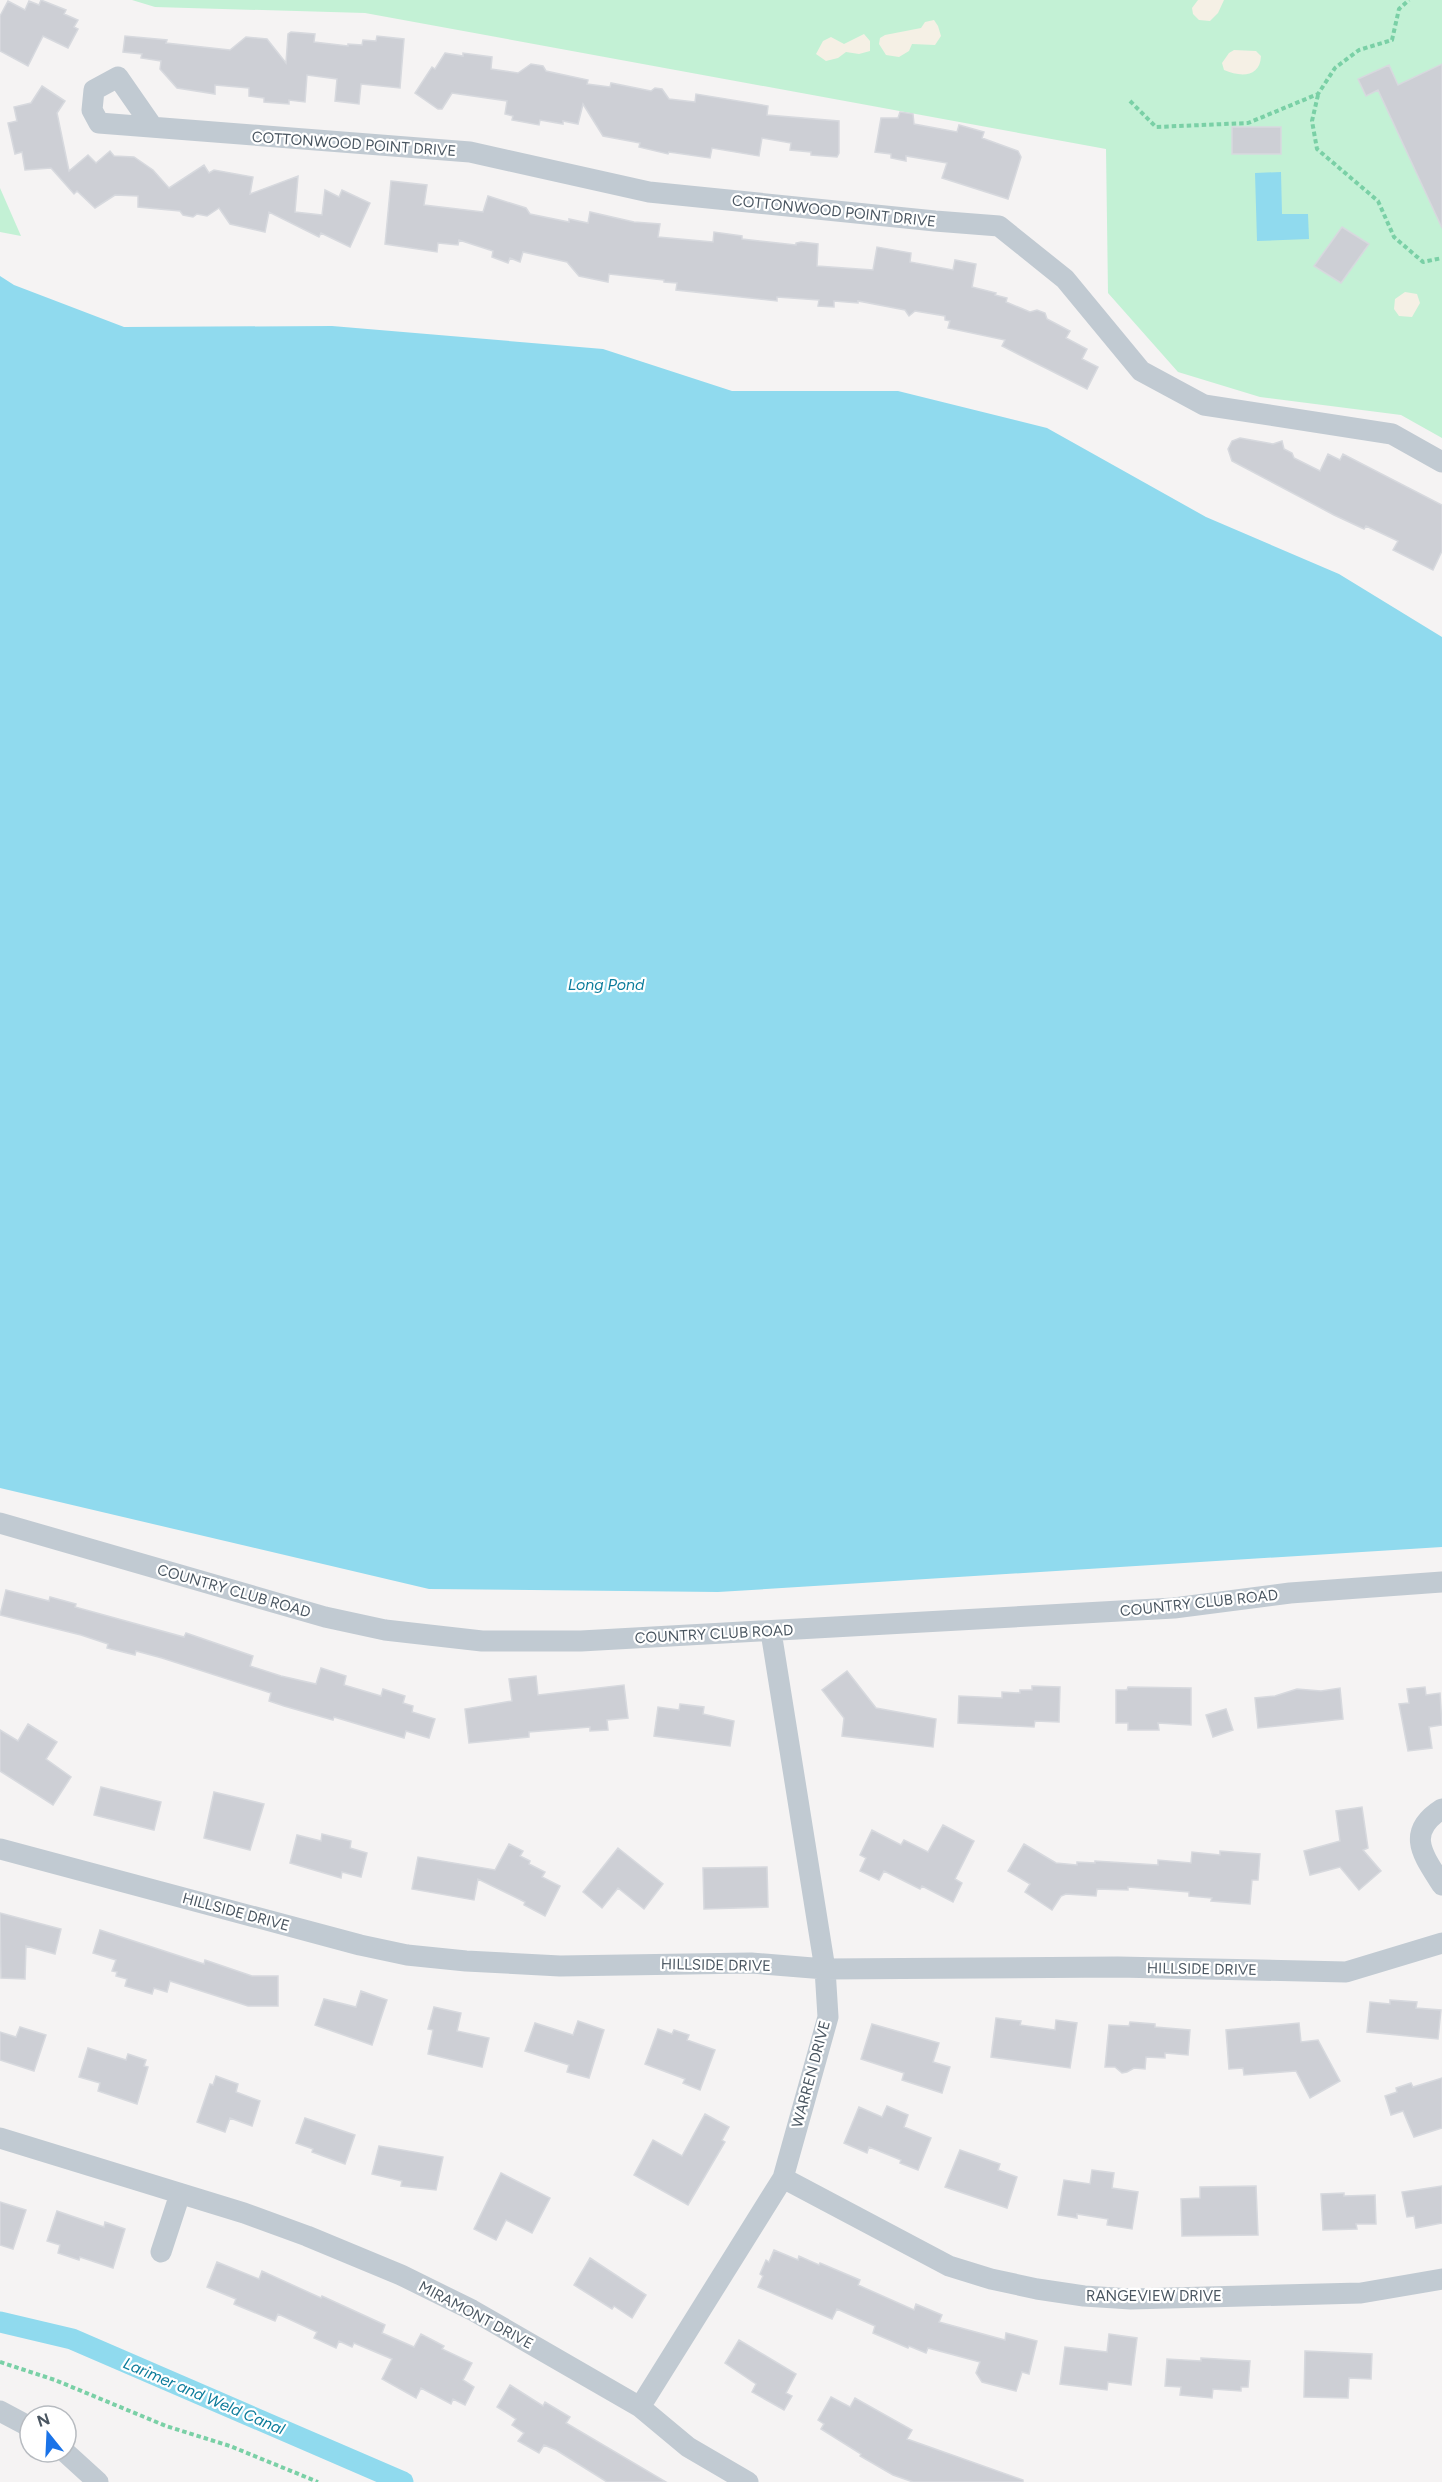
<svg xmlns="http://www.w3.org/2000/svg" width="1442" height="2482" font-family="Figtree,sans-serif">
<rect width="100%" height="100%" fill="#f5f3f3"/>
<!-- green -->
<path fill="#c3f1d5" d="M132,0H1442V438L1401,415L1260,397L1178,372L1108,293L1106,149L365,13L155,7Z
M0,188L21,236L0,232Z"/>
<!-- sand -->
<path fill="#f5f0e5" d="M1198,0H1224L1218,13L1210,21L1199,20L1193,14L1192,8Z
M934,20L938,26L941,36L935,45L912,44L909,51L899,57L886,55L879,44L880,38L885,35L921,28L925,22Z
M864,34L870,41V51L859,54L846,52L838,58L826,61L816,54L823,41L831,37L844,44Z
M1234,50L1256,51L1261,56C1260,78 1240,77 1224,70L1222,63L1229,53Z
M1405,292L1417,294L1420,303L1412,317L1399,316L1394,309L1395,299Z"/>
<!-- water -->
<path fill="#90daee" d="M1281,172L1282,214H1308L1309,239L1257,241L1255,173Z
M0,276L14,285L124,327L332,326L603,349L732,391H898L1047,428L1206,517L1339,574L1442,637V1547L718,1592L429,1589L0,1488Z"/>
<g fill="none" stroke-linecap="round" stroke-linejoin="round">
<!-- canal -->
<path stroke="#90daee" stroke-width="21" d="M0,2322L72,2339L403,2482"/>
</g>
<!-- building -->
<path fill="#cdcfd5" stroke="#d7d9de" stroke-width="1.5" d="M41,0L66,10L64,14L78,20L74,27L78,29L68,48L43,36L28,66L0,51V16L8,1L25,10L29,1L39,5Z
M291,32L315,34L314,42L348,46V44L362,45L363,40L376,41L377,36L404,39L400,88L361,84L359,104L335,101L337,79L307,75L305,102L289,100V104L264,102V98L249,96V88L215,85V94L177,88L160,69L161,61L141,58L142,54L123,52L125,36L167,40L166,43L230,50L246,37L267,39L286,63L288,34Z
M445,53L463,56V53L492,57L491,69L518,73L531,64L543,66L546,71L588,80L587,84L610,87L611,83L651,91L655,88L662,89L669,99L695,102L696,94L768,106L767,115L839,121V153L837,157L811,155V152L790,150L791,143L762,138L759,156L712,148L710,158L669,152L668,154L639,147L640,143L603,136L583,104L578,124L563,121V124L540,120L539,125L512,120L513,116L505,114L507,101L452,93L442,109H438L415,93L432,67L435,69Z
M1442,64V228L1378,90L1366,96L1358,79L1389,65L1398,85Z
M42,86L65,101L57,113L69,171L88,155L96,163L110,151L114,156L134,157L153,170L169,188L204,165L209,173L214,170L253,177L250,194L298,176L295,212L322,215L325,190L339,197L342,190L370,203L350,247L321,233L319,237L269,212L265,232L230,224L219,208L207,216L197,214L193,217L183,215L180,211L138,207V196L115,195L95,208L77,191L74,194L51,168L25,170L22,152L15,154L8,123L17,121L14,107L31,103Z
M900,112L913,114L914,124L957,132L959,125L984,132L982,138L1018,151L1021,157L1008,199L942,178L947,163L906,156V161L891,158V154L875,152L881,118H898Z
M1232,127H1281V154H1232Z
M391,181L427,185L424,205L483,212L488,196L526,208L530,214L569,222V219L588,223L590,212L634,222L660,224L658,237L713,242L714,232L742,236V239L796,245V243L801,242L818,244L817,266L873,270L877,247L911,253L910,262L953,270L955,260L976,264L972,287L996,293L995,295L1007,298L1006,302L1030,312L1037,310L1045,313L1047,319L1070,331L1066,338L1087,349L1082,359L1098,367L1087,389L1002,346L1005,340L948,328L950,321L945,320V316L915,311L909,316L905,310L858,301V303L834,301V307L818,306L819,300L777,297V301L676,290L677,283L664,282V280L609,274L608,282L579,276L567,262L523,252L520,262L510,258L508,263L492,257L493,251L459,240L458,245L438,243L437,252L385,244Z
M1342,227L1369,244L1341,283L1314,266Z
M1240,438L1273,444L1282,441L1284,449L1292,453L1294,458L1320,471L1328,454L1340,460L1343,454L1442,505V551L1433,570L1393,550L1398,541L1366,526L1364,529L1334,515L1232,461L1228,449L1232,441Z
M6,1590L49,1601L50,1597L76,1604L75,1607L184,1637L186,1633L253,1656L250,1666L281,1676L316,1684L321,1668L346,1676L344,1685L381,1696L383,1689L405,1696L403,1703L413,1706L412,1712L435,1719L429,1738L406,1731L404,1738L334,1717L333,1720L284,1706L269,1701L271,1693L162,1658L136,1651L135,1655L107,1648L108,1644L81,1635L0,1615Z
M847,1671L876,1708L936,1719L933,1747L842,1736L844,1718L822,1690Z
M536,1676L538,1695L624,1685L628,1718L607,1720L608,1730L590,1731V1727L529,1732V1737L469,1743L465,1709L512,1701L509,1679Z
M1032,1686L1060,1687L1059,1722L1035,1721L1034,1727L958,1723L959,1696L1002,1698V1692L1020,1693V1690H1032Z
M1128,1687L1191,1688V1725L1158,1723L1159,1730H1128V1723H1116V1690H1127Z
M1425,1687L1426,1695L1440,1693L1442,1725L1429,1727L1432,1748L1408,1751L1399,1704L1409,1703L1407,1689Z
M1340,1688L1343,1719L1258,1728L1255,1698L1275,1696L1297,1689L1321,1691Z
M680,1704L704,1707L703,1714L734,1721L730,1746L654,1736L658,1707L679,1710Z
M1226,1709L1233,1730L1213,1737L1206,1715Z
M28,1724L57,1742L46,1759L71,1777L53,1805L0,1771V1730L18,1741Z
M101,1787L161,1802L154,1830L94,1815Z
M214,1792L264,1804L250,1850L204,1838Z
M1362,1807L1368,1848L1363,1850L1381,1871L1359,1890L1340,1867L1310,1875L1304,1851L1340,1841L1336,1811Z
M943,1825L974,1841L955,1879L962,1883L953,1902L922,1886L920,1889L884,1871L879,1880L860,1871L866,1858L860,1855L872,1830L901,1845L904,1840L928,1852Z
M322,1834L351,1841L350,1848L367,1853L361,1877L342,1872L341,1878L290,1863L297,1835L321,1841Z
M509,1844L523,1851L520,1856L530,1861L529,1864L545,1872L542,1877L560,1886L545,1916L524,1905L525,1902L478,1879L474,1900L412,1889L418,1857L495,1870Z
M1024,1844L1056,1863L1077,1865V1862L1095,1863V1861L1158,1865V1860L1191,1863L1192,1852L1220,1855V1851L1260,1854L1258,1880H1252L1250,1904L1211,1901L1212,1898L1189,1896V1892L1128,1887V1890L1097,1889L1096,1896L1066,1894L1061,1896L1052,1910L1025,1892L1030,1884L1008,1871Z
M618,1848L663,1884L644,1909L618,1888L602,1908L583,1892Z
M767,1867L768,1907L704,1909L703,1868Z
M0,1913L61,1929L55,1954L26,1946L25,1979L1,1978Z
M100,1930L204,1964L205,1960L252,1976H278V2006H248L170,1981L167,1992L154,1988L152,1994L125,1986L127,1979L116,1976L117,1972L112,1971L116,1960L93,1953Z
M361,1991L387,2000L372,2045L315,2025L324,1999L356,2007Z
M1390,2000L1417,2002L1416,2008L1441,2010L1438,2039L1367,2032L1370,2002L1390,2004Z
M434,2007L461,2013L457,2031L489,2038L482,2067L428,2054L433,2030L428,2029Z
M996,2018L1021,2021L1020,2025L1055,2030L1056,2020L1077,2023L1070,2068L991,2057Z
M578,2021L604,2030L589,2078L567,2072L569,2065L525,2051L535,2023L573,2035Z
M1130,2022L1155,2024V2027L1190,2030L1188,2055L1165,2053V2058L1146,2057L1145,2069L1134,2068L1127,2072L1122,2073L1115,2067H1105L1109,2025L1129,2026Z
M1299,2023L1301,2042L1318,2040L1340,2081L1310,2098L1296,2071L1244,2075L1243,2068L1229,2069L1226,2030Z
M872,2024L939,2043L933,2062L950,2067L942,2093L902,2080L904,2073L861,2059Z
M20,2027L46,2035L34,2071L0,2060V2032L16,2037Z
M658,2029L672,2034L674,2030L689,2035L687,2040L715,2050L700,2090L683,2083L685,2079L645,2064Z
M88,2048L126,2060L128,2054L146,2060L144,2066L148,2067L137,2104L98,2091L100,2083L79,2077Z
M216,2076L238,2084L236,2092L260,2101L252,2126L230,2118L225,2132L197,2122L210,2084L213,2085Z
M1442,2078V2128L1414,2137L1403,2111L1391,2115L1385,2096L1397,2092L1396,2088L1411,2083L1413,2087Z
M887,2106L908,2115L904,2127L931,2138L918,2170L900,2163L901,2160L869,2147L867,2153L844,2143L859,2107L882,2117Z
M705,2114L729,2127L722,2140L725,2142L688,2205L634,2175L653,2140L682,2156Z
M305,2118L355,2135L345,2164L312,2152L313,2149L296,2143Z
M379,2146L443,2157L436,2190L401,2186L402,2181L372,2174Z
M960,2150L1000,2164L998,2170L1017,2177L1007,2208L945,2187Z
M1092,2170L1114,2173L1112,2188L1138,2192L1132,2229L1107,2225L1108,2219L1077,2214V2218L1058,2215L1064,2180L1090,2184Z
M501,2173L550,2198L532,2233L506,2220L496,2240L474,2229Z
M1256,2186L1258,2235L1182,2236L1181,2199L1200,2198V2187Z
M1442,2186V2223L1416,2228L1414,2216L1407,2217L1402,2192Z
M1344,2193V2196L1375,2195L1376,2224H1356L1357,2229L1323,2230L1321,2194Z
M0,2202L26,2210L13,2249L0,2245Z
M57,2211L104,2227L105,2222L125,2229L113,2268L80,2257L79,2260L58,2253L60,2245L47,2241Z
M774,2250L798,2260L799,2256L819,2265L820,2263L860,2280L858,2285L914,2310L916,2304L942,2315L939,2322L1005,2340L1006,2333L1037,2341L1029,2374L1022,2372L1016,2391L982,2382L976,2373L980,2362L928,2348L926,2353L909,2346L908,2348L873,2333L875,2326L837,2309L832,2319L758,2287L763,2276L760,2274L766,2260L769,2262Z
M590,2258L646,2295L632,2318L614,2306L612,2309L574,2285Z
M217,2262L259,2279L262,2271L321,2298L322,2296L385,2325L382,2333L414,2347L421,2334L444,2346L442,2349L472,2363L463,2380L474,2387L465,2405L453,2399L451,2404L421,2388L416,2398L382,2379L392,2359L354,2343L352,2347L339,2341L336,2348L314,2338L317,2332L278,2314L275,2321L234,2304L236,2299L207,2287Z
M1109,2334L1137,2338L1131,2385L1108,2382L1107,2390L1060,2384L1065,2347L1107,2352Z
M739,2340L796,2374L786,2393L792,2396L784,2410L752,2392L756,2384L725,2363Z
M1305,2351L1372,2354L1371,2379L1349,2378L1348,2398L1304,2397Z
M1201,2358L1250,2361L1248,2387H1241V2391L1213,2389L1212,2398L1180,2395L1181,2387L1165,2386L1167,2359L1201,2361Z
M510,2385L543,2406L545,2402L570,2417L566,2423L666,2482H607L556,2450L544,2445L539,2453L518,2441L524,2433L512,2425L516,2419L497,2407Z
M831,2397L850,2407L855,2398L912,2430L907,2439L1023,2480V2482H913L893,2475L860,2456L861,2454L821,2429L824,2424L818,2420Z"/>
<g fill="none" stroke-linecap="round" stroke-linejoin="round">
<!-- path -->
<path stroke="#7ad0a6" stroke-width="4" stroke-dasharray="4.5 3" stroke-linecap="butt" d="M1318,95L1312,121L1317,149L1378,201L1394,237L1423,262L1442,258
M1130,101L1156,127L1248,123L1318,94L1335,68L1359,50L1392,40L1399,9L1409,0
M0,2362L55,2380L166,2426L230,2446L318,2482"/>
<!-- minor -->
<path stroke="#c1cad2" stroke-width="21" d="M152,126L118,77L94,90L92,110L99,123L470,152L649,192L935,221L999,226L1065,279L1141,371L1204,405L1392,434L1442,462
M0,1523L325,1617L385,1630L482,1641H581L1174,1608L1290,1593L1442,1582
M1442,1809C1404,1833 1424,1856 1442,1885
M0,1849L360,1945L407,1955L466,1961L560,1966L751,1963L825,1969L1118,1967L1346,1972L1442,1943
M0,2138L244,2213L307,2236L401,2275L472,2310L640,2407L688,2447L748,2482
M783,2178L949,2266L991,2279L1037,2289L1084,2296L1131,2299L1361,2293L1442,2279
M161,2252L180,2194
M640,2407L783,2178L828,2017L825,1969L771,1632
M0,2411L30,2427
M65,2452L98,2482"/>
</g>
<g text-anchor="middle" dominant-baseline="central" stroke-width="4.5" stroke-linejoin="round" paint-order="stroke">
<!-- street labels -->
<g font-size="15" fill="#4a5661" stroke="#fff">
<text transform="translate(354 144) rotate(4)">COTTONWOOD POINT DRIVE</text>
<text transform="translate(834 211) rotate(6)">COTTONWOOD POINT DRIVE</text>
<text transform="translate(234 1591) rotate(16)">COUNTRY CLUB ROAD</text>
<text transform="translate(1199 1603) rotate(-6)">COUNTRY CLUB ROAD</text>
<text transform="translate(714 1634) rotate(-3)">COUNTRY CLUB ROAD</text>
<text transform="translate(236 1912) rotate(15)">HILLSIDE DRIVE</text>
<text transform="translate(716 1965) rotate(1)">HILLSIDE DRIVE</text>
<text transform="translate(1202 1969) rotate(1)">HILLSIDE DRIVE</text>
<text transform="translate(811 2074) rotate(-75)">WARREN DRIVE</text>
<text x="1154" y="2296">RANGEVIEW DRIVE</text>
<text transform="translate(476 2315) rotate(28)">MIRAMONT DRIVE</text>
</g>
<!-- water labels -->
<g font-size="16" font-style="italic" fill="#0c7c9b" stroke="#fff">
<text x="606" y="984">Long Pond</text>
<text transform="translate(204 2396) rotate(23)">Larimer and Weld Canal</text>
</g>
</g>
<!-- north arrow -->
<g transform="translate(48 2434) rotate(342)"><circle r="28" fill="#ffffff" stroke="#b7bbc0" stroke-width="1.5"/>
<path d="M0-4.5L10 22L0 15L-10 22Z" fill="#1a73e8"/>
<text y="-9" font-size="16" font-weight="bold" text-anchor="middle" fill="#4a5661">N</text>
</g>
</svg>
